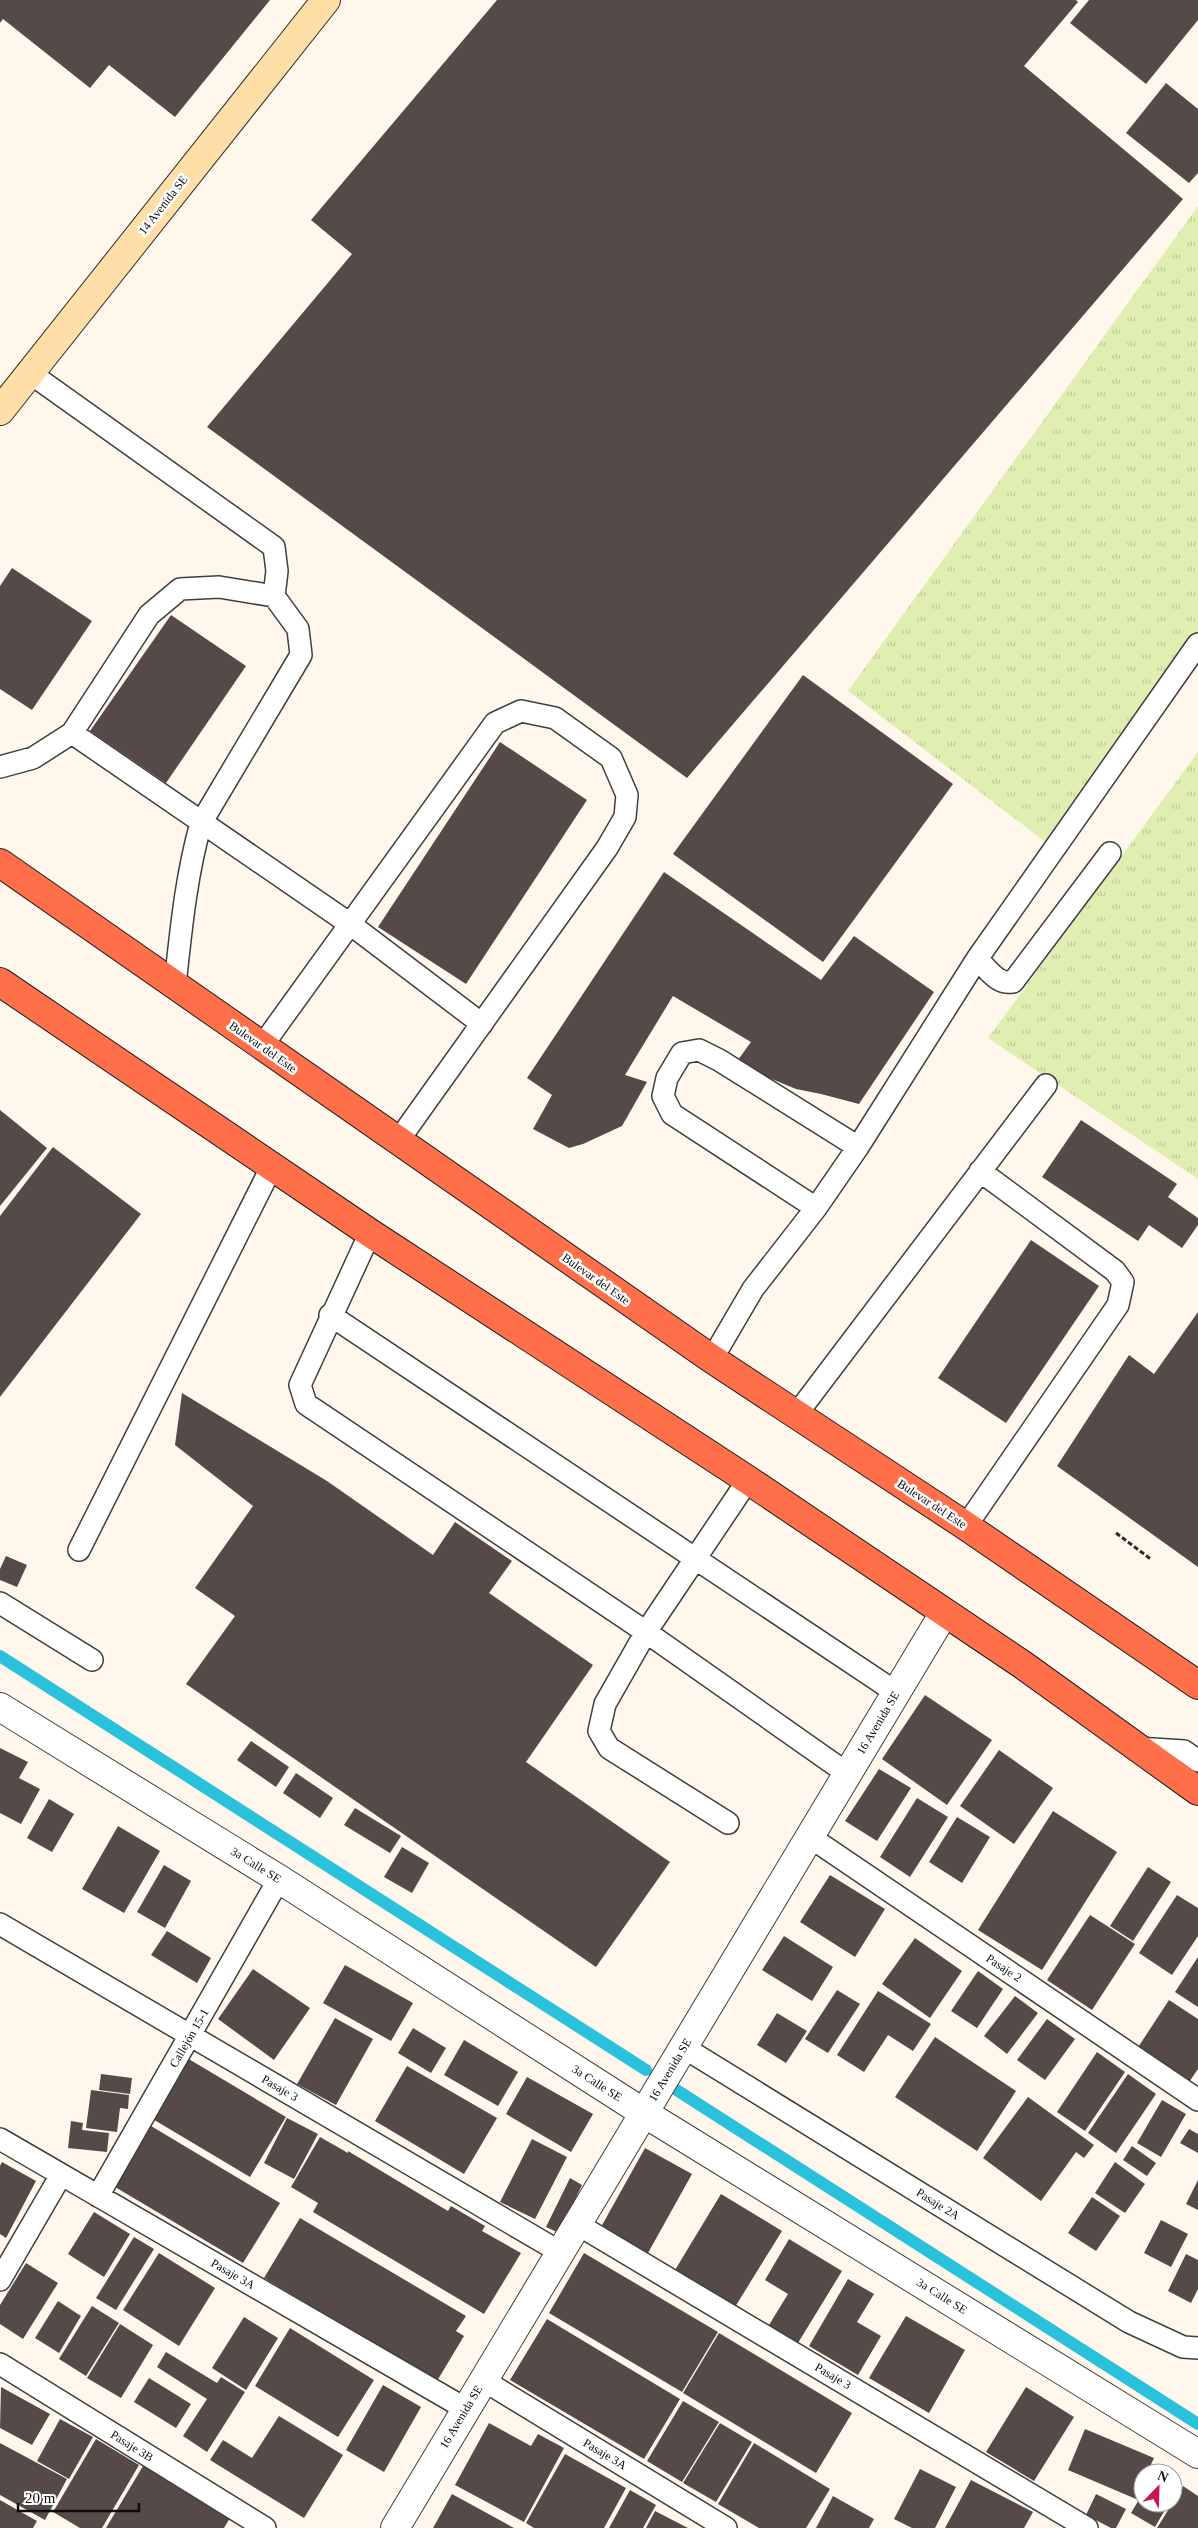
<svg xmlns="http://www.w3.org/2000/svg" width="1198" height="2528" font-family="Georgia,serif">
<defs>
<pattern id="park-tufts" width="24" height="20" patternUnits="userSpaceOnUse" patternTransform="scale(1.25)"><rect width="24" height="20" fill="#e0eeb1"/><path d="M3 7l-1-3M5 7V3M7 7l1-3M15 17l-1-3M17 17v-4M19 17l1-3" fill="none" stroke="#bfcb97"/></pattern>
</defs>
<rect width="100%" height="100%" fill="#fff7ec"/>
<!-- park -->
<path fill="url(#park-tufts)" d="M1198,206V644L1057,851L848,691Z
M1198,752V1179L988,1038Z"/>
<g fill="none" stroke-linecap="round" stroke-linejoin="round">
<!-- stream -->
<path stroke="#29c1dc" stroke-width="12" d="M0,1656L646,2070
M675,2089L1198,2424"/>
</g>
<!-- building -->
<path fill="#564a48" d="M0,0H270L175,117L109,65L90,88L3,19L0,23Z
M497,0H1076L1078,2L1024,66L1183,199L687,778L207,427L352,254L311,220Z
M1089,0H1198V20L1146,84L1070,23Z
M1166,83L1198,109V173L1189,183L1126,133Z
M12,568L92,621L32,710L0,689V586Z
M171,615L246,666L166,783L90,731Z
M803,675L953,784L823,962L673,854Z
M500,742L587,800L466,984L378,927Z
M664,872L821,980L854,936L934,992L859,1104L821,1094L796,1089L735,1064L751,1042L673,996L625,1075L647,1082L622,1126L583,1144L569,1148L533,1129L552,1095L527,1078Z
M0,1110L47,1148L0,1206Z
M1081,1120L1177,1184L1168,1197L1198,1218V1225L1182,1248L1149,1225L1138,1241L1042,1177Z
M53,1147L141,1214L0,1397V1216Z
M1031,1240L1099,1286L1006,1423L938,1378Z
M1198,1312V1567L1057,1466L1129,1355L1154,1374Z
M182,1393L327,1481L433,1555L455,1522L512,1561L489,1593L593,1665L526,1762L670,1862L596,1967L186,1684L235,1616L195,1588L253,1506L175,1445Z
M6,1556L27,1565L17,1587L0,1580V1569Z
M925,1695L992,1740L947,1805L882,1759Z
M251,1741L289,1767L276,1787L237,1760Z
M0,1748L28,1762L19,1778L40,1789L21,1824L0,1813Z
M999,1750L1053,1788L1014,1844L960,1806Z
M879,1769L911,1788L877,1841L845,1821Z
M296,1773L333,1798L320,1818L283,1793Z
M917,1798L948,1817L910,1877L880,1857Z
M49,1799L74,1814L52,1852L27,1838Z
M355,1808L401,1836L390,1853L344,1825Z
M1053,1811L1117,1852L1042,1970L978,1930Z
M957,1817L990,1837L962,1883L929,1862Z
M118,1826L160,1851L124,1913L82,1889Z
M402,1847L429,1863L412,1893L384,1877Z
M164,1865L191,1881L165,1928L137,1912Z
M1148,1867L1171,1882L1133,1941L1110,1926Z
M830,1875L885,1909L855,1957L800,1922Z
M1177,1895L1198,1908V1936L1172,1975L1139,1953Z
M1090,1915L1135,1944L1092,2010L1047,1980Z
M167,1931L211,1958L197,1983L151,1955Z
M784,1936L833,1967L812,2001L762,1970Z
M915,1938L962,1971L930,2018L882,1984Z
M1198,1957V2007L1175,1992Z
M345,1965L413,2003L391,2041L323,2003Z
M253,1969L310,2008L274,2060L218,2019Z
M978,1971L1003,1989L977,2028L951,2011Z
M837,1990L860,2004L828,2053L805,2039Z
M878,1991L931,2024L913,2051L888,2035L864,2072L837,2055Z
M1015,1996L1038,2013L1007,2054L984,2036Z
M1169,2000L1198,2019V2069L1185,2088L1133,2055Z
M777,2013L807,2031L786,2063L757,2045Z
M335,2018L373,2039L336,2105L297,2084Z
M1047,2019L1075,2039L1045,2080L1017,2060Z
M413,2028L446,2048L431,2073L398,2053Z
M935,2037L1016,2091L977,2151L895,2097Z
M464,2040L518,2072L498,2106L444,2075Z
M1097,2052L1125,2072L1085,2131L1057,2112Z
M187,2058L286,2117L250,2177L151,2118Z
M407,2066L497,2118L464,2174L375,2121Z
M101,2074L132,2078L130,2094L99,2090Z
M1128,2074L1156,2094L1116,2153L1088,2133Z
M527,2077L593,2114L571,2152L506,2114Z
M91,2090L129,2095L128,2109L120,2108L117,2132L86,2128Z
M1028,2097L1094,2145L1084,2158L1076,2152L1041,2201L983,2158Z
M1162,2100L1186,2114L1161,2157L1137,2143Z
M287,2118L318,2134L294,2179L264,2163Z
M71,2121L83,2123L82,2130L109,2133L107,2152L68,2148Z
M146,2123L280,2203L243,2263L110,2184Z
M1189,2129L1198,2134V2153L1180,2143Z
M320,2137L348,2153V2151L448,2211L451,2206L485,2226L482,2231L521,2253L484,2314L313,2212L318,2203L291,2187Z
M532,2139L567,2157L535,2219L500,2202Z
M1132,2146L1156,2163L1147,2176L1123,2160Z
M645,2148L692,2174L648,2253L601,2227Z
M2,2162L36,2181L6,2238L0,2234V2166Z
M1115,2162L1145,2184L1125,2213L1095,2193Z
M570,2178L582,2185L559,2233L546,2227Z
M1198,2180V2210L1186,2204Z
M721,2194L782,2231L735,2307L675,2270Z
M1092,2197L1120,2216L1096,2251L1068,2233Z
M94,2212L130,2234L104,2277L68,2254Z
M300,2218L466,2316L456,2331L464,2336L437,2381L264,2278Z
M1161,2220L1188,2234L1171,2267L1144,2253Z
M134,2237L154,2249L116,2310L96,2298Z
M789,2239L842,2271L798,2343L769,2325L788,2294L765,2280Z
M159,2253L215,2288L179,2346L123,2310Z
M584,2253L718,2332L682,2392L549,2313Z
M1186,2254L1198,2260V2289L1191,2303L1168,2291Z
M26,2263L58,2283L23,2339L0,2324V2305Z
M848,2279L874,2294L857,2322L881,2336L858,2375L809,2346Z
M58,2301L81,2316L59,2353L35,2338Z
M92,2306L119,2323L86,2376L59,2359Z
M906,2316L965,2350L929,2413L869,2378Z
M244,2317L278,2338L246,2390L212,2368Z
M547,2319L680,2399L644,2459L510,2380Z
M120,2324L153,2345L121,2398L87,2378Z
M290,2328L374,2380L338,2437L255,2386Z
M719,2333L852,2413L816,2473L683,2393Z
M166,2352L217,2383L221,2377L245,2392L207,2452L183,2436L207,2399L157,2367Z
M149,2378L191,2404L176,2428L134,2402Z
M383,2385L421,2407L384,2472L346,2450Z
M1,2387L50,2414L32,2445L0,2428Z
M1026,2387L1074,2417L1034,2481L986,2452Z
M683,2401L719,2422L682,2482L647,2461Z
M279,2416L343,2455L304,2518L210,2460L223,2440L252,2458Z
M60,2419L93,2437L69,2479L37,2461Z
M489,2423L531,2446L538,2434L564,2448L524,2522L455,2485Z
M720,2423L752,2442L716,2502L683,2483Z
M1085,2429L1154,2458L1147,2473H1143V2483L1136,2499L1068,2470Z
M96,2439L139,2465L102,2528H80L53,2512Z
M0,2443L67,2479L45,2520L0,2495Z
M754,2443L830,2489L806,2528H759L718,2504Z
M565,2454L626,2488L604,2528H534L526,2523Z
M143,2466L230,2518L224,2528H106Z
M920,2469L956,2487L935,2528H912L894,2519Z
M971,2480L1033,2512L1024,2528H945Z
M1183,2486L1198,2496V2528H1157Z
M630,2490L656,2505L643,2528H609Z
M1143,2493V2503H1169L1155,2527L1131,2513Z
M452,2494L514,2528H433Z
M1096,2494L1126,2509L1116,2528H1111L1086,2515Z
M833,2496L874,2519L869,2528H816Z
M0,2500L37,2521L33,2528H0Z
M655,2511L688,2528H646Z"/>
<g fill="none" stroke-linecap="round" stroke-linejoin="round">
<defs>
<path id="lane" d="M30,373L274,547L277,571L274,596L298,629L301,655L201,823C186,876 181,930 175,985
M72,733L350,924L482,1024
M0,767L33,758L72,733L149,615L180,589L219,587L274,596
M977,959C988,969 997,985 1013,982L1110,853
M262,1046L495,723L521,711L555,718L611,758L627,795L625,817L607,848L398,1141
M816,1208L672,1114L663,1096L667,1078L682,1053L699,1050L719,1060L858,1147
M370,1233L300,1385L306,1404L646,1632L848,1774
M330,1315L897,1693
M712,1359L753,1289L816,1208L858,1147L977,959L1198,644
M796,1415L1046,1085
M966,1526L1118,1305L1123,1282L1115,1271L980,1171
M79,1550L272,1166
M0,1603L92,1660
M1137,1748L1184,1751L1198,1761
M728,1823L609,1748L599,1731L605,1704L646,1632L748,1480
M810,1837L1198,2100
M0,1924L560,2252
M683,2047L1129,2322L1183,2347L1198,2348
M0,2139L466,2409
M98,2196L279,1879
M577,2224L1087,2528
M0,2280L61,2175
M0,2364L265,2528
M483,2380L726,2528"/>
<path id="street" d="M0,1707L279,1879L644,2113L1198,2454
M395,2528L944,1613"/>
<path id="secondary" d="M0,411L326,0"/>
<path id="highway" d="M0,863L712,1359L966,1526L1198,1685
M0,982L370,1233L748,1480L1023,1665L1198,1791"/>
</defs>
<!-- lane casing -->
<use href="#lane" stroke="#3f3f3f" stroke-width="24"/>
<!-- street casing -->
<use href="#street" stroke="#3f3f3f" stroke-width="30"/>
<!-- secondary casing -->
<use href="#secondary" stroke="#2e2e2e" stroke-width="30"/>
<!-- highway casing -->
<use href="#highway" stroke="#1d1d1d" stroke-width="30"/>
<!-- path -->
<path stroke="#2e2e2e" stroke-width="3" stroke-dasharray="5 2.5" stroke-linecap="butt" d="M1116,1533L1152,1560"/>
<!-- lane -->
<use href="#lane" stroke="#fff" stroke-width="21"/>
<!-- street -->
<use href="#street" stroke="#fff" stroke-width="28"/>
<!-- secondary -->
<use href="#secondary" stroke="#ffdfa7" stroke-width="28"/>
<!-- highway -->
<use href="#highway" stroke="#ff704a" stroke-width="28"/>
</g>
<g text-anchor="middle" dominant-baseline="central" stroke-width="5" stroke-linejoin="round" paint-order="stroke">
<!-- street labels -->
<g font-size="12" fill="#0c0c0c" stroke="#fff">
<text transform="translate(163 205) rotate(-52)">14 Avenida SE</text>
<text transform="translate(263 1047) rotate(35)">Bulevar del Este</text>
<text transform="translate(596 1279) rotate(35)">Bulevar del Este</text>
<text transform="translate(932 1504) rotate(33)">Bulevar del Este</text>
<text transform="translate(878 1723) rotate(-59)">16 Avenida SE</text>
<text transform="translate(256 1865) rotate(32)">3a Calle SE</text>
<text transform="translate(1004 1968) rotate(34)">Pasaje 2</text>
<text transform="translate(189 2038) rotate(-60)">Callejón 15-1</text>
<text transform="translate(670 2070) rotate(-59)">16 Avenida SE</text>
<text transform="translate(597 2083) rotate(33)">3a Calle SE</text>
<text transform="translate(280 2088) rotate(30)">Pasaje 3</text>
<text transform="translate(938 2204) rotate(32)">Pasaje 2A</text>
<text transform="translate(233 2274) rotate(30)">Pasaje 3A</text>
<text transform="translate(942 2296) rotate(32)">3a Calle SE</text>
<text transform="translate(833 2376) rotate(31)">Pasaje 3</text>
<text transform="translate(461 2417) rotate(-59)">16 Avenida SE</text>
<text transform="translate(132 2446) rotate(32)">Pasaje 3B</text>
<text transform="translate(605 2454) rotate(31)">Pasaje 3A</text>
</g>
</g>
<!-- north arrow -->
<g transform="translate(1158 2488) rotate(23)"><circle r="24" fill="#ffffff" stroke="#9e9e9e"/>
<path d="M0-4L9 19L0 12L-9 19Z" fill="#cb164b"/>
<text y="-8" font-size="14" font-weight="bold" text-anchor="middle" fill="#0c0c0c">N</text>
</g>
<!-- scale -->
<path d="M18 2503v8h121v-8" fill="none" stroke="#0c0c0c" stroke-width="2.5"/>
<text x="25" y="2503" font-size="15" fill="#0c0c0c" stroke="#ffffff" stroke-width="4" paint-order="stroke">20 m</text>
</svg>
